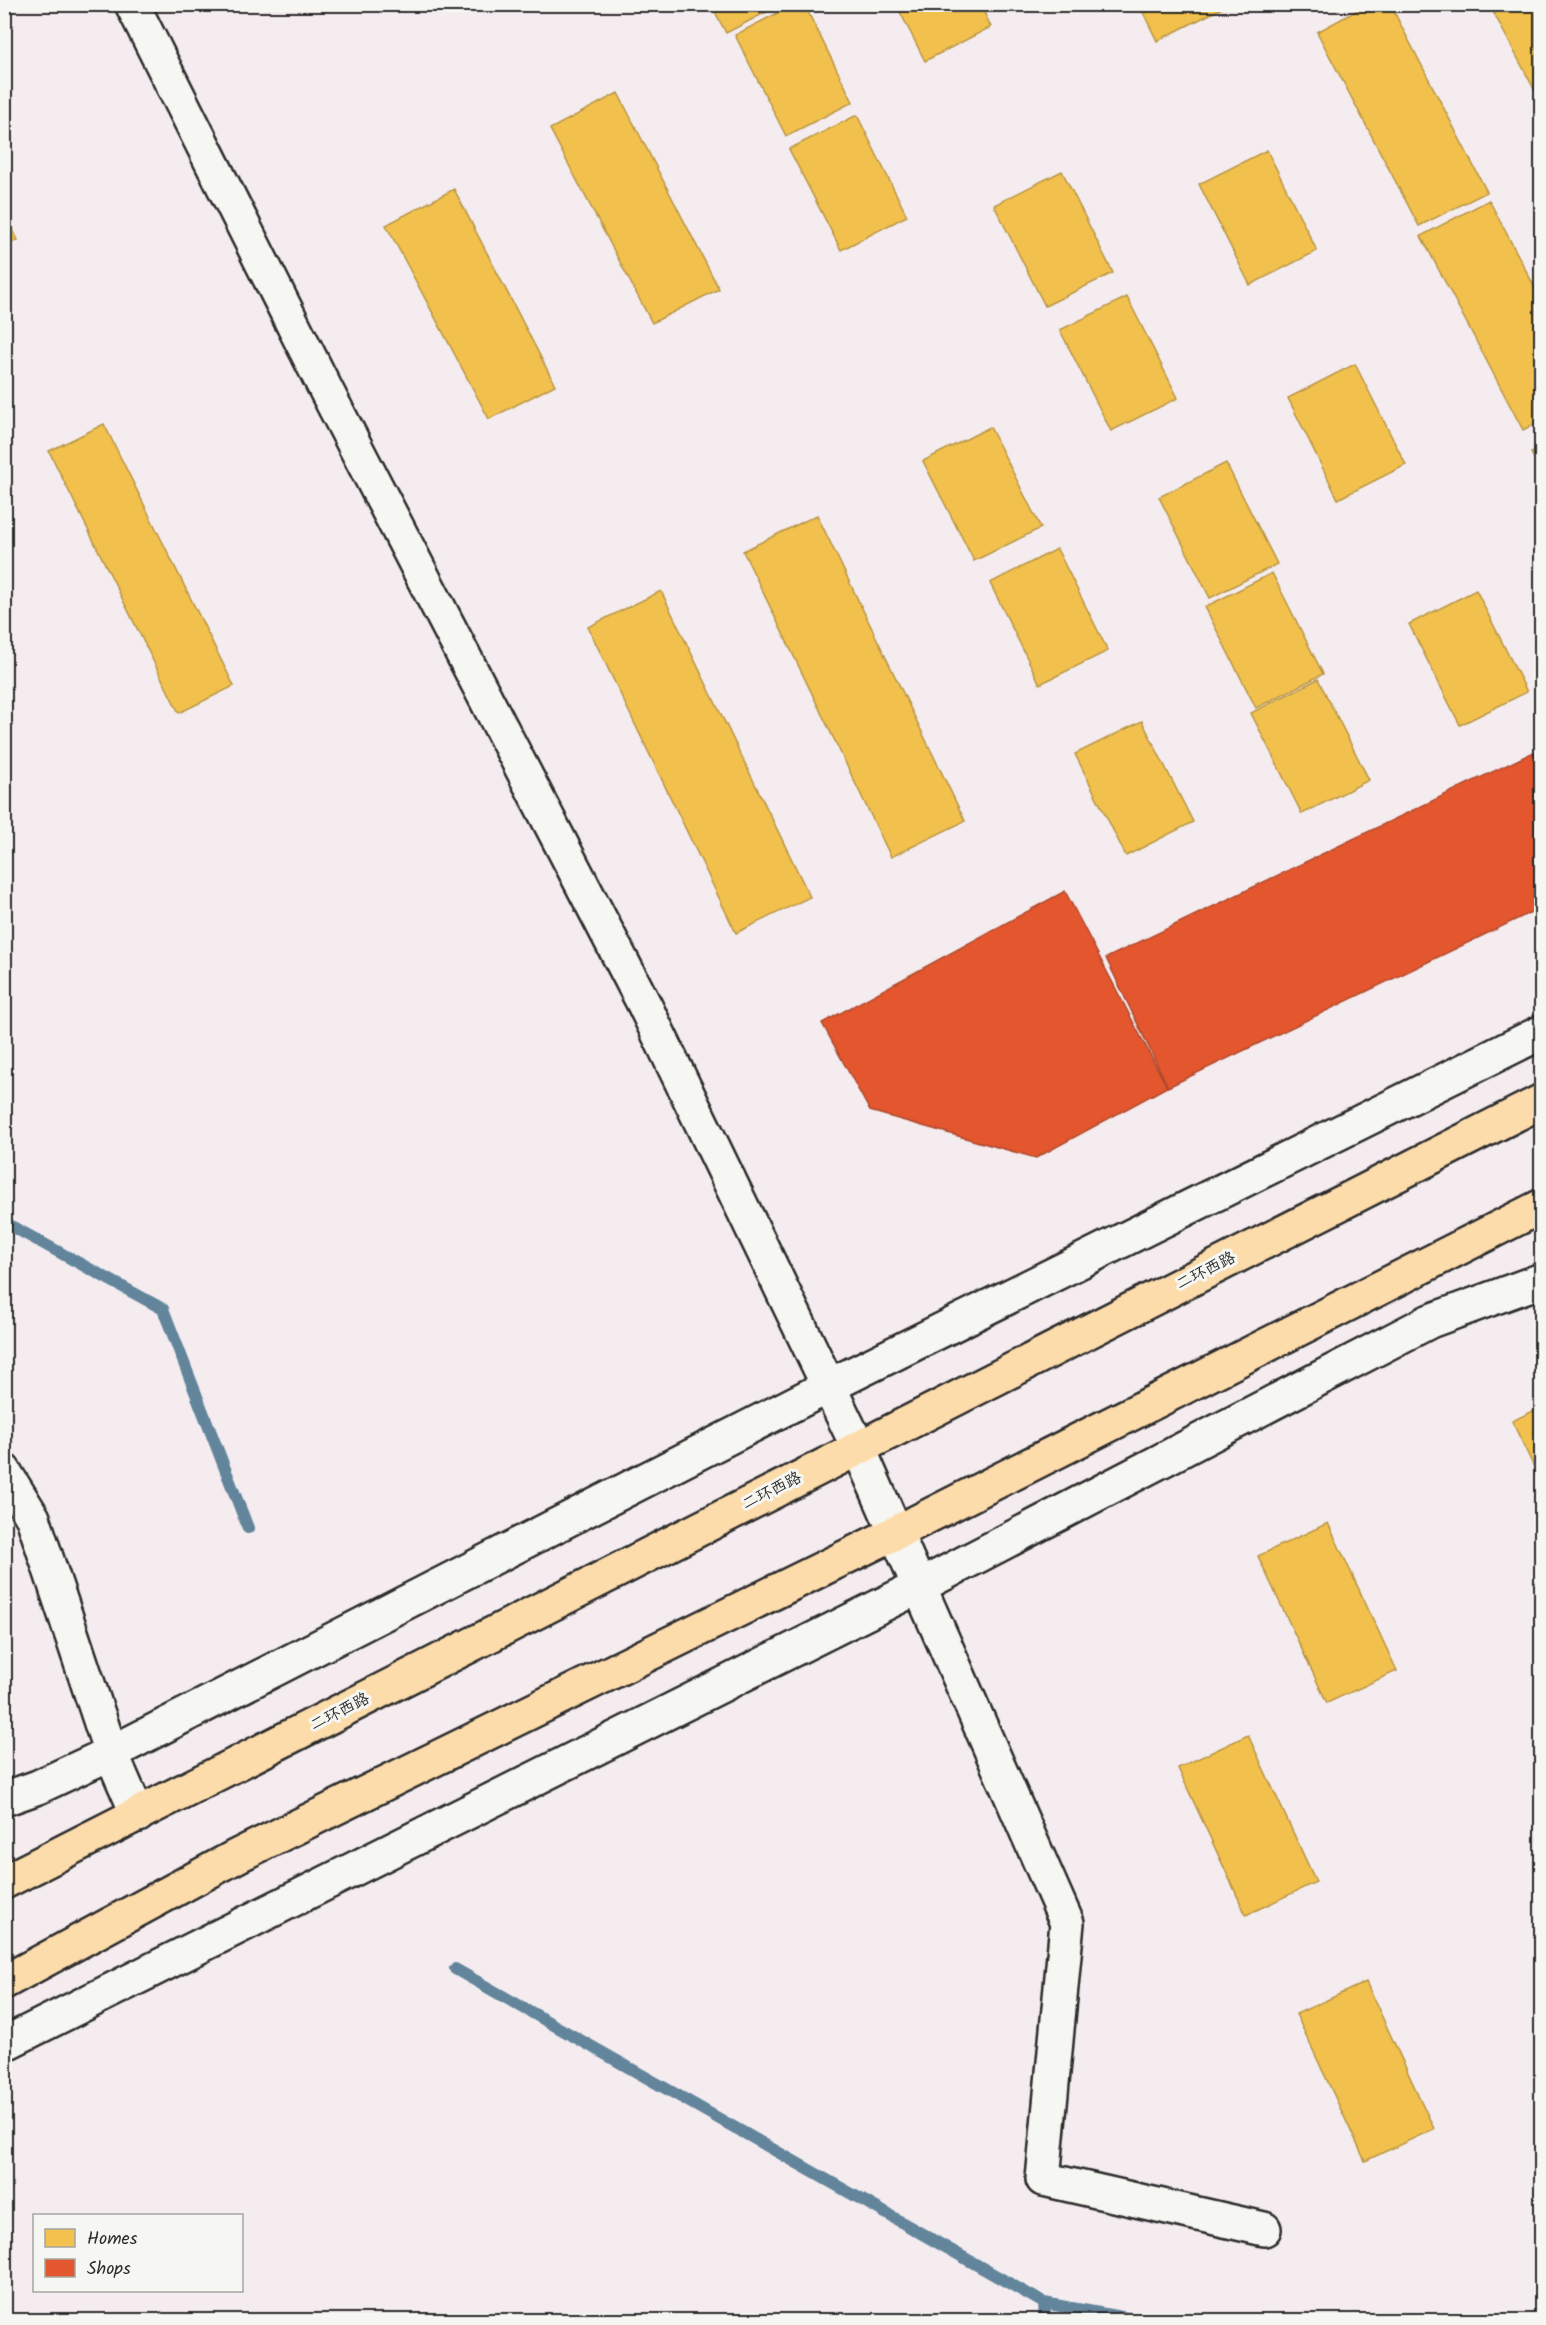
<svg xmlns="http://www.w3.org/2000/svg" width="1546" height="2325" font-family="Kalam,'LXGW WenKai TC',sans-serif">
<rect width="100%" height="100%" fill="#f5ecf0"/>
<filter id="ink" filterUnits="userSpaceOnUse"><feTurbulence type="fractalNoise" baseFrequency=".0167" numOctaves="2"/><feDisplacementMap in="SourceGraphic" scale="12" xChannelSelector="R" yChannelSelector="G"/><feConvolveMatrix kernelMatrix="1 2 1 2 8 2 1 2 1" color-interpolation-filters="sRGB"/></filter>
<g filter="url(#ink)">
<!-- homes -->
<path fill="#f2c14e" stroke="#b69444" stroke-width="1.5" d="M711,4H782L726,33Z
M795,4H804L853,102L786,136L735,35Z
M896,4H980L991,27L925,61Z
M1139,4H1223L1224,7L1157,41Z
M1369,4H1390L1487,192L1419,226L1317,32Z
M1489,4H1542V104Z
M618,93L719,289L652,323L550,129Z
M857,115L907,216L841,250L789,149Z
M1267,150L1317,251L1250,285L1199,184Z
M1062,171L1113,273L1045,306L994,205Z
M454,189L555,385L489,419L386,225Z
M1489,200L1542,301V420L1523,430L1421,236Z
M4,211L18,240L4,246Z
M1127,297L1178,398L1111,431L1060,330Z
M1355,364L1406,465L1338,499L1288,398Z
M104,424L234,686L179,713L49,451Z
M990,427L1041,528L974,561L923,461Z
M1542,448V472L1531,453Z
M1226,463L1277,564L1210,598L1159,497Z
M817,515L965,821L891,857L743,551Z
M1057,549L1108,651L1040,684L990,583Z
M1272,573L1323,674L1256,708L1205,607Z
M1476,590L1527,692L1460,725L1409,624Z
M661,591L810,897L736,933L588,627Z
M1318,679L1369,780L1302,814L1251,713Z
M1142,721L1193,822L1126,856L1075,754Z
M1542,1407V1484L1512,1421Z
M1328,1523L1397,1671L1327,1703L1258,1556Z
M1248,1735L1316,1882L1246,1915L1178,1768Z
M1366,1982L1434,2129L1365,2161L1296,2014Z"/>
<!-- shops -->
<path fill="#e4572e" stroke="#ac4a2d" stroke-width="1.5" d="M1542,748V907L1168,1087L1106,958Z
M1065,891L1167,1087L1036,1158L870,1111L822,1023Z"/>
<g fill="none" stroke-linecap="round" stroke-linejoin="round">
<!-- stream -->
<path stroke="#62859b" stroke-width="12" d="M4,1222L163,1309L248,1528
M455,1969L1044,2303L1138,2320
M1044,2303L1045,2320"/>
<defs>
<path id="minor" d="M132,4L327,392L645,1006L858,1447L1067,1923L1043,2179L1264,2229
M4,1471L33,1518L111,1753L138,1815
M4,1799L38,1787L111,1753L829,1386L1542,1032
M4,2044L920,1586L1430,1321L1542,1280"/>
<path id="major" d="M4,1882L1542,1101
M4,1982L237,1856L897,1532L1542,1206"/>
</defs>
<!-- minor casing -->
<use href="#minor" stroke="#2b2b2b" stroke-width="38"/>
<!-- major casing -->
<use href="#major" stroke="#2b2b2b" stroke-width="38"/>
<!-- minor -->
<use href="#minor" stroke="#f6f6f2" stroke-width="33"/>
<!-- major -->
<use href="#major" stroke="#fddcac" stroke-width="33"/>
</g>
</g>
<g text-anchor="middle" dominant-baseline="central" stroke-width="6" stroke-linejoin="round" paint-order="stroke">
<!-- street labels -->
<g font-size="16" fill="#2b2b2b" stroke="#f6f6f2">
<text transform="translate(1206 1271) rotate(-27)">二环西路</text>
<text transform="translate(772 1491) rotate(-27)">二环西路</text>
<text transform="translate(340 1712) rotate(-27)">二环西路</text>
</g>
</g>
<!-- margin -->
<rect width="1546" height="2325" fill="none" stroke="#f6f6f2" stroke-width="24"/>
<rect x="12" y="12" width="1522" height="2301" fill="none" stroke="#2b2b2b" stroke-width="2" filter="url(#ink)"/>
<!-- legend -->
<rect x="33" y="2214" width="210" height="78" fill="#f6f6f2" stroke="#a5a5a2" stroke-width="1.5"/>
<rect x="45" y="2229" width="30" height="18" fill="#f2c14e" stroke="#a5a5a2" stroke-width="1.5"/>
<text x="87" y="2244" font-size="18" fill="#2b2b2b">Homes</text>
<rect x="45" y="2259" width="30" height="18" fill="#e4572e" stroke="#a5a5a2" stroke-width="1.5"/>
<text x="87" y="2274" font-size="18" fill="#2b2b2b">Shops</text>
</svg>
